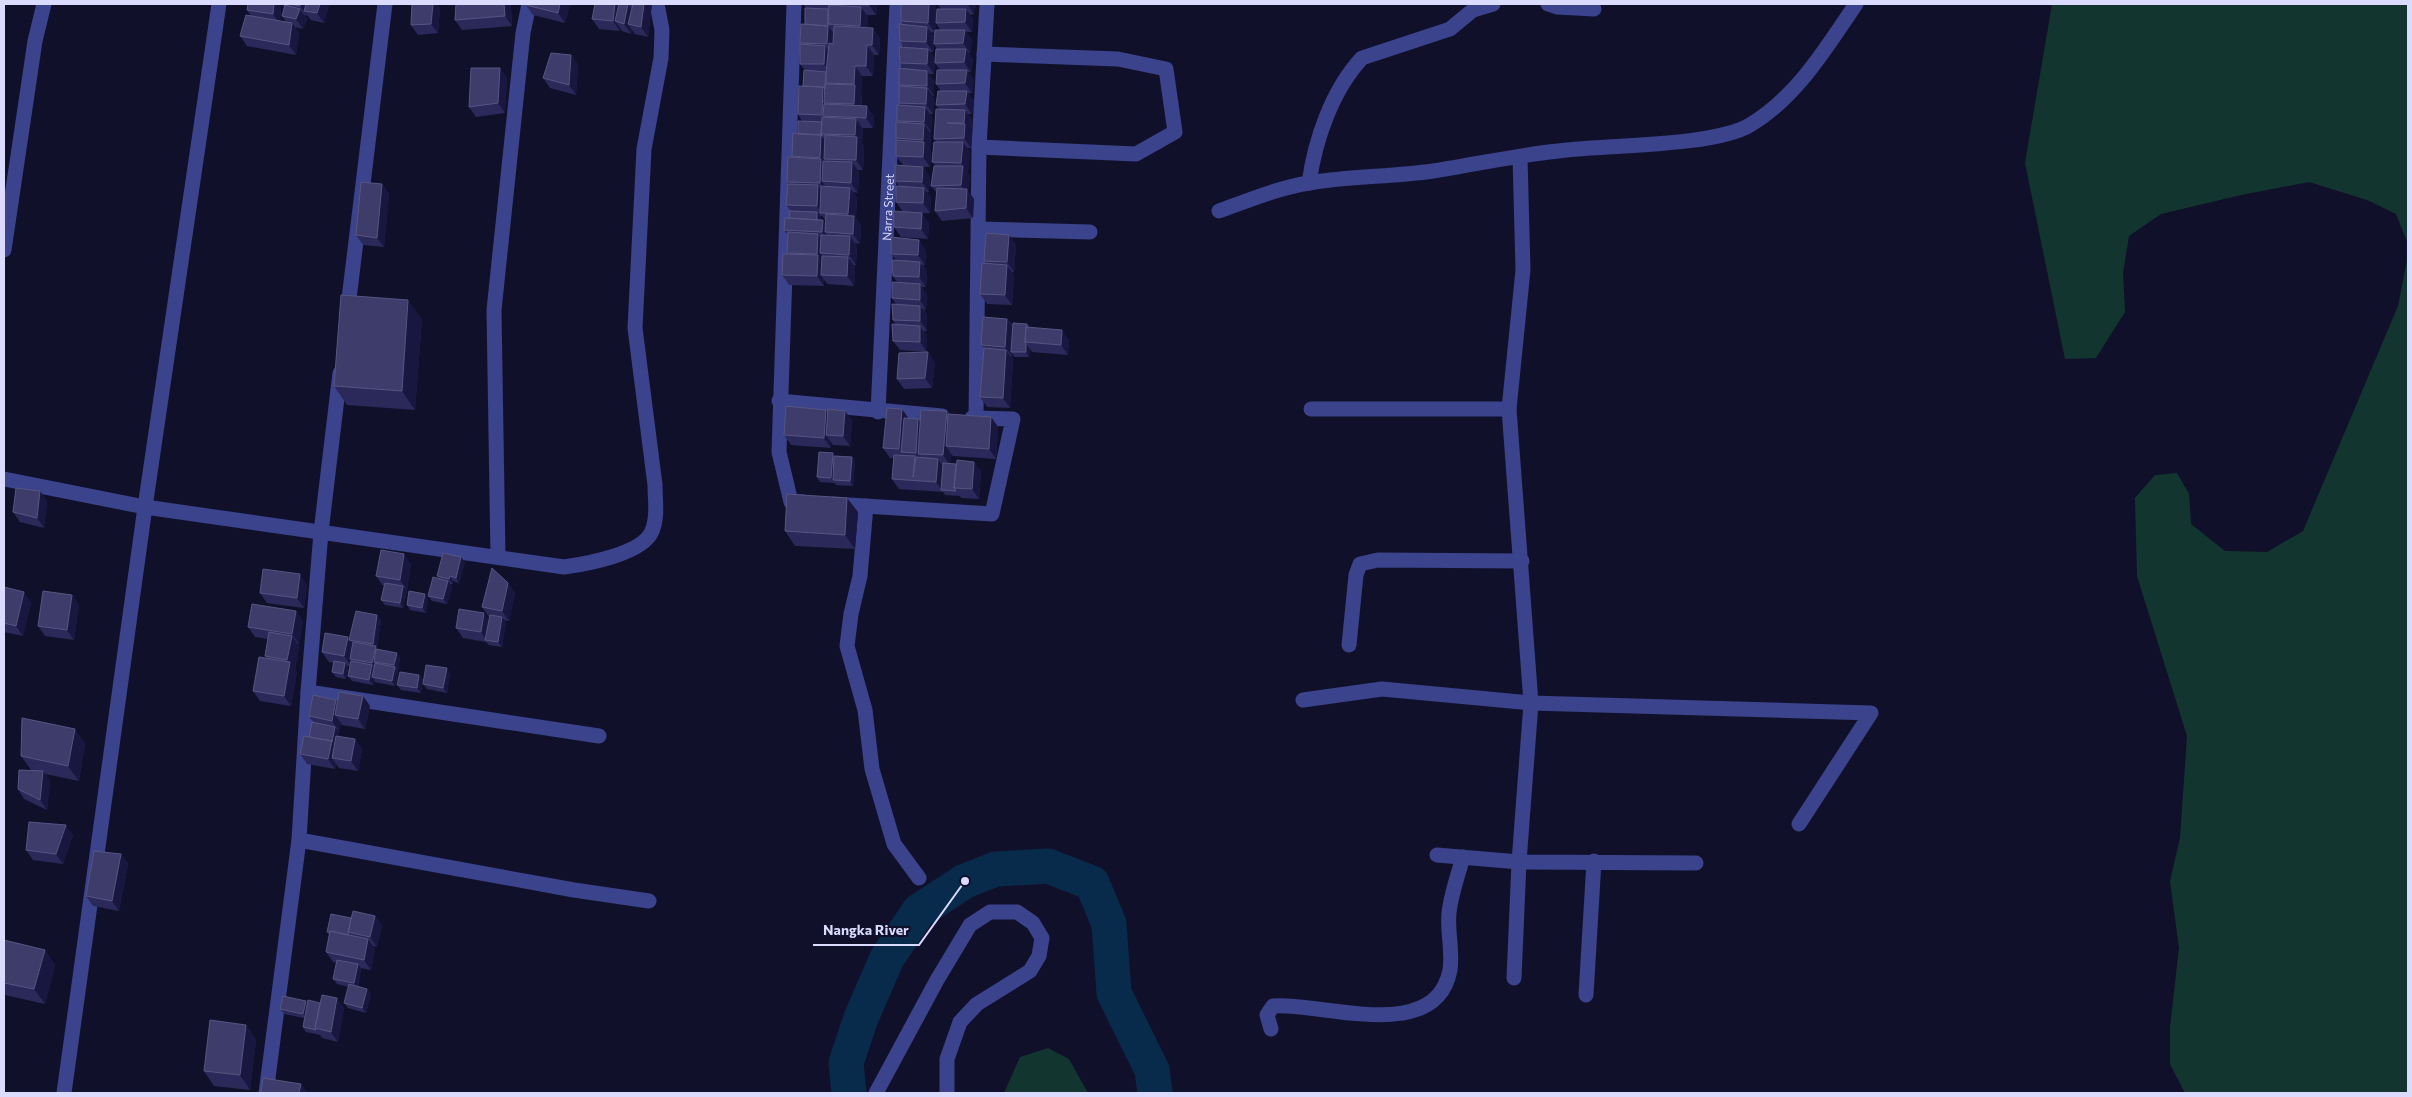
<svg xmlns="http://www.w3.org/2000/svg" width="2412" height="1097" font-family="Commissioner,sans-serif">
<rect width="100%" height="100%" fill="#11102b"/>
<!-- green -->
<path fill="#13352f" d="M2052,4H2408V1093H2185L2170,1064V1027L2179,948L2170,881L2180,838L2187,736L2137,576L2135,498L2155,475L2177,473L2189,494L2191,524L2225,551L2267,552L2303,531L2398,306L2406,265L2408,244L2396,214L2367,200L2309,182L2241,195L2161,214L2129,236L2123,273L2125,312L2096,358L2065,359L2025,163Z
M1048,1048L1069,1059L1088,1093H1004L1020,1057Z"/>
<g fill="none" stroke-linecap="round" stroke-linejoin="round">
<!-- river -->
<path stroke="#092b4b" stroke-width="35" d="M849,1093L846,1063L861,1018L887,958L919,911L965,881L996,869L1048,866L1092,883L1109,924L1114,993L1152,1070L1155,1093"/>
<!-- minor -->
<g stroke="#3a438b" stroke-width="15">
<path d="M794,4L779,452L791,502H803"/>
<path d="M1548,4L1557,7L1594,9"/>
<path d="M979,147L1136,154L1175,132L1166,69L1118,59L984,54"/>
<path d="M1520,157L1523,270L1509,409L1531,703L1519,862L1696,863"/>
<path d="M1309,183C1315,140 1332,90 1362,58L1450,29L1473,10L1493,4"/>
<path d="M1219,211C1249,200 1278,188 1309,183C1350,176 1392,177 1433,171C1478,164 1522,154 1567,150C1612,145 1715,146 1750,125C1797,97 1826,48 1856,4"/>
<path d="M979,229L1090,232"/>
<path d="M4,250L35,41L44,4"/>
<path d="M347,315L385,4"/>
<path d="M779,401L942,416"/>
<path d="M1311,409H1509"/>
<path id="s1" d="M878,412L897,4"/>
<path d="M976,418L979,147L987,4"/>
<path d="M4,479L145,507L564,567C586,564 643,554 652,531C658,517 655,499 655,485L635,328L644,149L661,58L662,30L657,4"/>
<path d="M833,504L992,514L1013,419L972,418"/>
<path d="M866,506L860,576L851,614L847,646L865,710L872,769L894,844L919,878"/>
<path d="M498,557L494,310L523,33L529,4"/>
<path d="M1349,645L1356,575L1360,564L1378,560L1522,561"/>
<path d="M308,692L599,736"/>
<path d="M1303,700L1382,689L1531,703L1871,713L1799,824"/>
<path d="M299,840L574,890L649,901"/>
<path d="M1437,855L1519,862L1514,978"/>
<path d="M1586,995L1594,861"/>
<path d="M1271,1029L1267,1015L1273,1006C1321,1002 1436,1045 1450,970C1453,951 1447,931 1449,913C1451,894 1458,875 1463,857"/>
<path d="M64,1093L145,507L219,4"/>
<path d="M266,1093L299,840L308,692L321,532L340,373"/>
<path d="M876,1093L937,980L970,925L990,912H1017L1033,923L1042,938L1039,956L1030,971L977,1004L960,1022L947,1059V1093"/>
</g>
</g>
<!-- wall -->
<path fill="#2b2959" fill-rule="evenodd" d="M248,4H279L281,7L280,21L286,22L282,16L284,7L282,4H329L324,23L311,20L307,15V16L304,15L307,19L303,29L295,27L299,33L296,55L247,46L240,36L251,16L247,10Z
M412,4H437L440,8L438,33L418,35L411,25Z
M456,4H510L511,6L512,26L462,30L455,20Z
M570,4L565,23L533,15L526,5Z
M595,4H652L648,37L635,34L632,30L631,34L622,31L620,28V31L599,29L592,19Z
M803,4H877L876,15H866L868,17L867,27L880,38L879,55H874L873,76H862L861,93L862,95V106L874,116L873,128H862L863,129L862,143L864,147L863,170H857L859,172L858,193L853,192L857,198L856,218L861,226L860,244L855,243L857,246L856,265H854L855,267L854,286L828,284L824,280V286L789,285L782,275L788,254L787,253L788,235L784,230L789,218L791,211L786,205L788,184L787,182L798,134L802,121L798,114L803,86L805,70L800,64L801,44L800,43L805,24L806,8ZM819,216H822L825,220V223L820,220L821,217Z
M936,4L935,33L931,32L934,37L933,52H930L935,59L934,74H929L934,81V96H932L934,98L933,114H930L932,117L931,132H930L931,134L930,150L931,152L930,167H923L930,177L929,192H927L931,198L930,213H915L929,223L928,239L901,237L894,227L903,212L896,202L899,186L895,181L903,165L896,156L897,140L896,138L898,123L897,121L901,105L899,103L901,87L899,85L904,69L900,63L904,47L900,41L903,25L901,21Z
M938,4H976L974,14L970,15L973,19L972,32H966L972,40L970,53H968L973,59L971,72H968L974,80L972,93H968L974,101L972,114H968L972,120L971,133L972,134L971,148H967L970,152L968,173L970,176L968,191L974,199L973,218L942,221L935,211L937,193L931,186L935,166L932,162L937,142L934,139L939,109L936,105L941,91L936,84L940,70L935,63L937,49L934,44L940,30L936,23L941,9L938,5Z
M571,55L578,65L576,95L550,88L543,78Z
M500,68L507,78L505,113L476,117L469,107Z
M382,184L389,194L384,247L363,245L356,235Z
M1009,235L1016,245L1014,272H1012L1014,275L1012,305L987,304L980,294L986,264L984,261Z
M926,250L925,265H923L927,272L926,287H922L927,294L926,310L923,309L927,315V331H924L927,336V352L900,350L893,341L896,325L893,320L896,304L892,298L897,282L893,276L896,260L891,254Z
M422,319L415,410L347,405L334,386Z
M1007,319L1013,326L1027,324L1030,327L1069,340L1068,355L1032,352L1030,349L1029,357H1014L1013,354L1012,356H1011L1013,360L1010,408L987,407L980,397L984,348L981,345Z
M935,362L932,388L904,389L897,379Z
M845,411L852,421L850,446L833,445L831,442V448L791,445L784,435L827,412Z
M949,414L991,417L998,427L996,459L953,456L951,454L950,464H956L974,462L981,472L979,499L961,498L960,496L945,495L943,492L899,489L892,479L894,458H890L883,448L909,418L920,422Z
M835,456L852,457L855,462L853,486L836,485L835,483L820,482L817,477Z
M40,491L47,501L44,528L20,522L13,512Z
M858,512L855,549L795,546L785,531Z
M465,562L459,583L453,581V584H450L452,586L447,604L432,601L428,596L439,578L437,576Z
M411,564L407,590H405L407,591L403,608L385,605L381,600L384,586H383L376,576Z
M508,583L515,593L509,621L505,620L506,622L502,647L489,645L486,642L463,638L456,628L489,620V617L482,607Z
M307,584L304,608L267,603L260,593Z
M4,587L31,602L23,636L4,632Z
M72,595L79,605L74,640L45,636L38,626Z
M428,599L426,613L410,610L407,605Z
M296,611L303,621L299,644H297L299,646L295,669L297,672L291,706L260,701L253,691L266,658L265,656L268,639L255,637L248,627Z
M381,620L377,648L379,650L397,653L400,658L398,670H397L398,672L395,686L375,682L374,679L373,685L352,681L348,676L350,666H347L348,668L346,679L336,677L332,672L334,663L329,662L322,652L348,637L349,639Z
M450,673L447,693L427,689L423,684Z
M419,675L423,680L421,693L401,690L397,685Z
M363,696L370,706L365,729L342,725L341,723L339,731L338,730L339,732L338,736L355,739L362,749L358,771L339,768L336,764L335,769L307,764L300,754L309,737L314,723L309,716L336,700L338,701Z
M75,729L85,744L79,781L45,774L50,781L47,810L24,799L18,789L31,770L21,756Z
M73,835L63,864L33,860L26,850Z
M121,854L128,864L119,911L93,906L86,896Z
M375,916L382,926L377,947L373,946L375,949L371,970L360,968L361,969L358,987L367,989L371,994L366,1013L348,1008L344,1003L349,987L337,984L333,979L337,963L333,962L326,952L329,935L327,932L351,918Z
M4,940L45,950L55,965L45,1004L5,995L4,994Z
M308,1003L344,1008L338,1042L322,1038L320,1035L306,1032L303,1027L304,1018L284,1014L280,1009Z
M246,1025L256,1040L250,1090L214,1086L204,1071Z"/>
<!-- shaded-wall -->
<path fill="#19173f" d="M274,4H279L281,7L280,24L273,14Z
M300,4H308L304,11L307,15V16L300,6Z
M320,4H329L324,23L317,13Z
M433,4H437L440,8L438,33L431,24Z
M504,4H510L511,6L512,26L505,16Z
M560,4H570L565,23L558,13Z
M615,4H619L615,21L620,28V31L613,21Z
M628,4L635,13L628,24L632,30L631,34L624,24Z
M644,4H652L648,37L641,27Z
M869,4H877L876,15L869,5Z
M929,4H936L935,33L928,23Z
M967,4H976L974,14Z
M861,7L868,17L867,36L860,26Z
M300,9L307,19L303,29L296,19Z
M966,9L973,19L972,32L965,22Z
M292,23L299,33L296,55L289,45Z
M828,25L835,36L834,54L827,44Z
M927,27L934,37L933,52L926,42Z
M873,28L880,38L879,55L872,45Z
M965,30L972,40L970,53L963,43Z
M867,45L874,55L873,76L866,66Z
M825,46L832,56L831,74L824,64Z
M928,49L935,59L934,74L927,64Z
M966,49L973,59L971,72L964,62Z
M571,55L578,65L576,95L569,85Z
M855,66L862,76L861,93L862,95L861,114L854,104L855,86L854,84Z
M500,68L507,78L505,113L498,103Z
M967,70L974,80L972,93L965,83Z
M927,71L934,81V96L927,86Z
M823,87L830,97L824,103L830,111L823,116L829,124V125L822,115Z
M927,88L934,98L933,114L926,104Z
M967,91L974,101L972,114L965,104Z
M867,106L874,116L873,128L866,118Z
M925,107L932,117L931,132L924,122Z
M965,110L972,120L971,133L972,134L971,148L964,138L965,125L964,123Z
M856,119L863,129L862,143L864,147L863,170L856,160L857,138L855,135Z
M924,124L931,134L930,150L923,140Z
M821,135L828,145L824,159L827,162L822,181L827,189V193L820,183L821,160L820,158Z
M924,142L931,152L930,167L923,157Z
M963,142L970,152L968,173L970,176L968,191L974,199L973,218L966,208V192L961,185L963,166L961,163Z
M852,162L859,172L858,193L851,183Z
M923,167L930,177L929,192L922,182Z
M382,184L389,194L384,247L377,238Z
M818,185L825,195L822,213L817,206Z
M850,188L857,198L856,218L861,226L860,244L853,234L854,222L848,214Z
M924,188L931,198L930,213L923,203Z
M817,212L821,217L820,228L817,223Z
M922,213L929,223L928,239L921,229Z
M823,220L830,230L825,232L829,239V242L822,232Z
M818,234L825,244L820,253L824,259L821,275L824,280V286L817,276L818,257L817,254Z
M1009,235L1016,245L1014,272L1007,262Z
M850,236L857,246L856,265L849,255Z
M919,240L926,250L925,265L918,255Z
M848,257L855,267L854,286L847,276Z
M920,262L927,272L926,287L919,277Z
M1007,265L1014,275L1012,305L1005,295Z
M920,284L927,294L926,310L920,300Z
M408,300L422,319L415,410L402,391Z
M920,306L927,315V331L920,321Z
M1007,319L1014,329L1011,352L1013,354L1012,356L1005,347Z
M920,326L927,336V352L920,342Z
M1062,330L1069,340L1068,355L1061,345Z
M1026,344L1030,349L1029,357L1026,352Z
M1006,350L1013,360L1010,408L1003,398Z
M928,352L935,362L932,388L925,378Z
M902,409L909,419L901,452L906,459L899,449Z
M826,410L833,419L826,435L831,442V448L824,438Z
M845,411L852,421L850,446L843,436Z
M947,411L954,421L946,446L951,454L950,465L943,455Z
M991,417L998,427L996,459L989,449Z
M918,419L925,429L918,454L923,461V463L916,453Z
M833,453L837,458L833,480L835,483L831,478Z
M852,457L855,462L853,486L850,481Z
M938,459L945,469L942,490L936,482Z
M974,462L981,472L979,499L972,489Z
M40,491L47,501L44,528L37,518Z
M847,498L858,512L855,549L845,535Z
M404,554L411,564L407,590L400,580Z
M461,557L465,562L459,583L456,578Z
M300,574L307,584L304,608L297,598Z
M450,576L453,581V584L449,579Z
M448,581L452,586L447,604L443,599Z
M508,583L515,593L509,621L502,611Z
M403,586L407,591L403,608L400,603Z
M24,592L31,602L23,636L16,626Z
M425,594L428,599L426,613L422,608Z
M72,595L79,605L74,640L67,630Z
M296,611L303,621L299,644L292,634Z
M484,613L491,623L487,641L481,632Z
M377,615L381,620L377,648L379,651L374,662L376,665V668L372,663L375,647L373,644Z
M502,617L506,622L502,647L498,642Z
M292,636L299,646L295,669L297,672L291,706L284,696L290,664L287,660Z
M348,637L355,647L350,659L352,662L351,666L344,656Z
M397,653L400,658L398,670L394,665Z
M345,663L348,668L346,679L343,674Z
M372,665L375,670L372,677L374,679L373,685L369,680Z
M395,667L398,672L395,686L392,681Z
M447,668L450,673L447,693L443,688Z
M419,675L423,680L421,693L417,688Z
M363,696L370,706L365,729L358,719Z
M336,700L343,709L335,715L341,723L339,731L332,721Z
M335,727L339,732L336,747L332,758L336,764L335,769L328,759Z
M75,729L85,744L79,781L68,766Z
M355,739L362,749L358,771L351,761Z
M43,771L50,781L47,810L40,800Z
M66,825L73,835L63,864L56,854Z
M121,854L128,864L119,911L112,901Z
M375,916L382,926L377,947L370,937Z
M368,939L375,949L371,970L364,960Z
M45,950L55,965L45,1004L34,989Z
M358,964L361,969L357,988L354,983Z
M367,989L371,994L366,1013L362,1008Z
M337,998L344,1008L338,1042L331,1032Z
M306,1001L310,1006L307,1019L303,1014Z
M246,1025L256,1040L250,1090L240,1075Z
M301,1084L308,1093H299Z"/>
<!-- building -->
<path fill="#3e3c6a" stroke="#565582" d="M248,4H274L273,14L247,10Z
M288,4H300V6Z
M306,4H320L317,13L304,11Z
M412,4H433L431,24L411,25Z
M456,4H504L505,16L455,20Z
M526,4H560L558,13L526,5Z
M595,4H615L613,21L592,19Z
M619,4H628L624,24L615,21Z
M633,4H644L641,27L628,24Z
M831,4H869V5Z
M901,4H929L928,23L901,21Z
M285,5L300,9L296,19L282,16Z
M829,5L861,7L860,26L828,24Z
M805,8L828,9V26L805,24Z
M937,9H966L965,22L936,23Z
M246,15L292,23L289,45L240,36Z
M801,24L828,26L827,44L800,43Z
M899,24L927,27L926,42L900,41Z
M834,26L873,28L872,45H867L866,66H855L854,84L825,83L829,43L833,44Z
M935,30H965L963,43L934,44Z
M800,44L825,46L824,64H800Z
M899,47L928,49L927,64L900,63Z
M936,49H966L964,62L935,63Z
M551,53L571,55L569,85L543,78Z
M471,68H500L498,103L469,107Z
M899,68L927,71V86L899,85Z
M804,70L826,72V84H825V89L823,87L803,86Z
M937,70H967L965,83L936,84Z
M825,84L855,85L854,104L824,103Z
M799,86L823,87L822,115L798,114Z
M899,86L927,88L926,104L899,103Z
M938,91H967L965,104L936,105Z
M824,104L867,106L866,118L823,116Z
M897,105L925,107L924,122L897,121Z
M936,109L965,110L964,123H947L965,124L964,138L934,139Z
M822,117L856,119L855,135L821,134Z
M798,121L822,122L821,134L823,136H822L821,135L798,134Z
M896,122L924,124L923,140L896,138Z
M793,133L821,135L820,158L792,156Z
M825,135L857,137L856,160L824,159Z
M896,140L924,142L923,157L896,156Z
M934,142H963L961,163L932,162Z
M788,157L821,159L820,183L787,182Z
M823,161L852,162L851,183L822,181Z
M895,165L923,167L922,182L895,181Z
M934,166H963L961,185L931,186Z
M361,182L382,184L377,238L356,235Z
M788,184L818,185L817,206L786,205Z
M821,186L850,188L848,214L820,213Z
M896,186L924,188L923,203L896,202Z
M937,188L967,189L966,208L935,211Z
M790,211L817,212V220L789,218Z
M893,211L922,213L921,229L894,227Z
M826,214L854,216L853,234L825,232Z
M785,218L823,220L822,232L784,230Z
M788,232L818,234L817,254L787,253Z
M986,233L1009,235L1007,262L984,261Z
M821,235L850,236L849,255L820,253Z
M891,237L919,240L918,255L891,254Z
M783,254L818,255L817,276L782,275Z
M822,256L848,257L847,276L821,275Z
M892,260L920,262L919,277L893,276Z
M982,263L1007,265L1005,295L980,294Z
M892,282L920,284V300L892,298Z
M341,295L408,300L402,391L334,386Z
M892,304L920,306V321L893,320Z
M983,317L1007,319L1005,347L981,345Z
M1013,323L1027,324V327H1026L1025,342L1026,344V352H1011Z
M892,324L920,326V342L893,341Z
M1026,327L1062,330L1061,345L1025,342Z
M984,348L1006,350L1003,398L980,397Z
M928,352L925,378L897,379L899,353Z
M786,406L826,410L824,438L784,435Z
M887,408L902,409L899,449L883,448Z
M828,409L845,411L843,436L826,435Z
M921,410L947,411L943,455L918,454Z
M948,414L991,417L989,449L946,446Z
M904,418L918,419L916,453L901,452Z
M819,452L833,453L831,478L817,477Z
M894,455L915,456L913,477L916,457L938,459L936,482L892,479Z
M834,456L852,457L850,481L833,480Z
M957,460L974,462L972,489L954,488Z
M943,463L956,464L954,488L956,491L941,490Z
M16,488L40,491L37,518L13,512Z
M787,494L847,498L845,535L785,531Z
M381,550L404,554L400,580L376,576Z
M443,553L461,557L456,578L450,576L449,579L437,576Z
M492,568L508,583L502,611L482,607Z
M263,569L300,574L297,598L260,593Z
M433,577L448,581L443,599L428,596Z
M385,583L403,586L400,603L381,600Z
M4,587L24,592L16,626L4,623Z
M43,591L72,595L67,630L38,626Z
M409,591L425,594L422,608L407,605Z
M252,604L296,611L292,634L248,627Z
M459,609L484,613L481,632L456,628Z
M356,611L377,615L373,644L349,640Z
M490,615L502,617L498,642L485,640Z
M269,632L292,636L287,660L265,656Z
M325,633L348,637L344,656L322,652Z
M353,642L376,646L372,663L350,659Z
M376,649L397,653L394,665L374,662Z
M259,657L290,662L284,696L253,691Z
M334,661L345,663L343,674L332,672Z
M351,661L372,665L369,680L348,676Z
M375,663L395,667L392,681L372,677Z
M426,665L447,668L443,688L423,684Z
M400,672L419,675L417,688L397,685Z
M339,692L363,696L358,719L335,715Z
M313,695L336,700L332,721L309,716Z
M22,718L75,729L68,766L21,756Z
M312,722L335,727L332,742V741L309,737Z
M304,736L332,741L328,759L300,754Z
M336,736L355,739L351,761L332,758Z
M19,770L43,771L40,800L18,789Z
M29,822L66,825L56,854L26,850Z
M94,851L121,854L112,901L86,896Z
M353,911L375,916L370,937L348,932Z
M331,914L351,918L348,935L330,931V932H327Z
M330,931L368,939L364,960L326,952Z
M4,940L45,950L34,989L4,983Z
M337,960L358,964L354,983L333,979Z
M349,984L367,989L362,1008L344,1003Z
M322,995L337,998L331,1032L315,1028Z
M283,996L306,1001L303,1014L280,1009Z
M308,1000L320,1003L315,1028L316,1030L303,1027Z
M210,1020L246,1025L240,1075L204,1071Z
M263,1078L301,1084L299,1093H261Z"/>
<g text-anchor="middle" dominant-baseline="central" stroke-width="4.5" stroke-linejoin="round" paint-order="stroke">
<!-- street labels -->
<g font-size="12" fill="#dadbff" stroke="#11102b">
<text stroke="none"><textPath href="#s1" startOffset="205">Narra Street</textPath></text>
</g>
</g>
<!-- callouts -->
<path fill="none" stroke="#dadbff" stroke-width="2" d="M965 881L919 945H813"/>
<circle fill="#dadbff" stroke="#11102b" stroke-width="2" cx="965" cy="881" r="5"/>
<g font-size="14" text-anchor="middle" font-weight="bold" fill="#dadbff" stroke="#11102b" stroke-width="4.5" stroke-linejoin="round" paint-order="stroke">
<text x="866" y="935">Nangka River</text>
</g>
<!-- border -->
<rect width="2412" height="1097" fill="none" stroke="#dadbff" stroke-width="10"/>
</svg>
